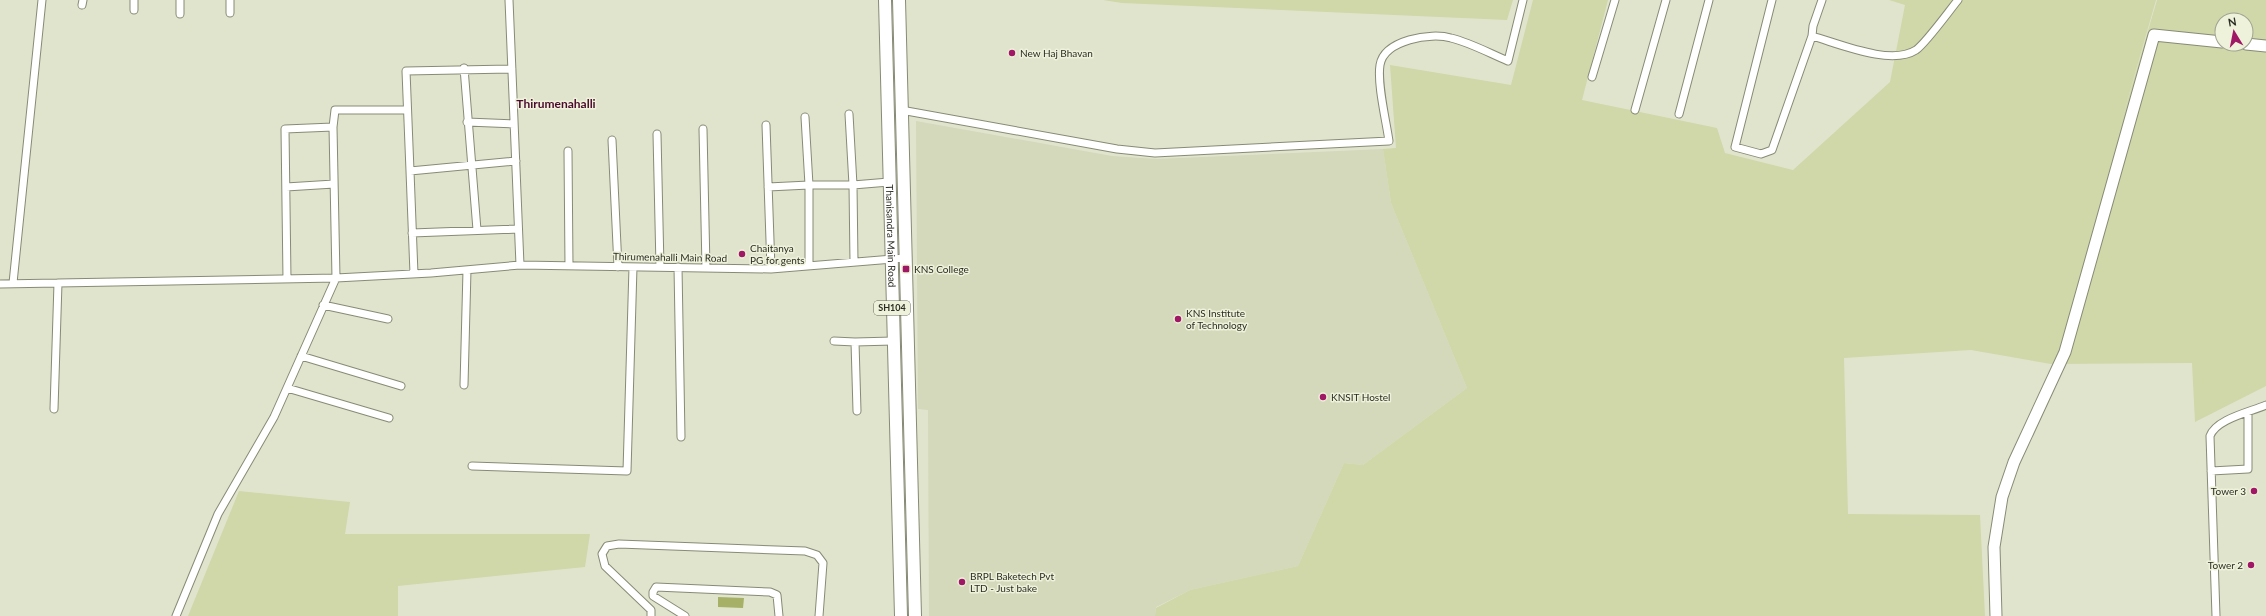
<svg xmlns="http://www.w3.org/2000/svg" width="2266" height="616" font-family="Lato,sans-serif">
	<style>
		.built { fill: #d3d9ba }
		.green { fill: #d0d7a8; fill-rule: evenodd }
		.water { fill: #a6b066 }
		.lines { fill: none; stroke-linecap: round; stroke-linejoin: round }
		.street-casing { stroke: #878b75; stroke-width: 9 }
		.secondary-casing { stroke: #878b75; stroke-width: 13 }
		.primary-casing { stroke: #878b75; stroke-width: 14 }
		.street { stroke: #fff; stroke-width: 7 }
		.secondary { stroke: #fff; stroke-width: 11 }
		.primary { stroke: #fff; stroke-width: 12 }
		.poi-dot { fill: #a01865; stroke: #eef2da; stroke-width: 1.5 }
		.labels { text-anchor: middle; stroke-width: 3; stroke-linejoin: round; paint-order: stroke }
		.shield { fill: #eef2da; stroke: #66675a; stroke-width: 1 }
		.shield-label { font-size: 9px; font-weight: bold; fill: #2b2c23 }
		.poi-label { font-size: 10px; fill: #2b2c23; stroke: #eef2da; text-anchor: start }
		.street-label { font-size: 10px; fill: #2b2c23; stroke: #eef2da }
		.quarter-label { font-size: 12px; font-weight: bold; fill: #4b0b2e; stroke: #eef2da }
	</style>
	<rect width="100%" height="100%" fill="#e0e4cd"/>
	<path class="built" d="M 916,121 L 1112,156 L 1157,159 L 1383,149 L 1391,203 L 1467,388 L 1363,465 L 1344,463 L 1298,566 L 1190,590 L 1156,607 L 1155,616 L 929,616 L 928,410 L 918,409 Z"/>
	<path class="green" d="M 1103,0 L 1513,0 L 1507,20 L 1122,3 Z
		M 1533,0 L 1608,0 L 1582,100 L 1717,128 L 1725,153 L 1793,170 L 1890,82 L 1905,5 L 1889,0 L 2156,0 L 2118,133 L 2157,0 L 2266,0 L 2266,386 L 2195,422 L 2192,363 L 2051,364 L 1971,350 L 1844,358 L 1848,514 L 1980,515 L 1985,616 L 1155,616 L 1156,608 L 1190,590 L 1298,566 L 1344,463 L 1363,465 L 1467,388 L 1391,203 L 1383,149 L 1396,148 L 1390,65 L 1511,85 ZM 2222,20 L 2246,20 L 2246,44 L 2222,44 Z
		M 239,491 L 350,502 L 345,534 L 590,534 L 585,567 L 398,586 L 398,616 L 188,616 Z"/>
	<path class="water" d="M 718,597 L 744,598 L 743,608 L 718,607 Z"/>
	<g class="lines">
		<defs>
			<path id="street" d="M 1772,0 L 1735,147 L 1761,154 L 1772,150 L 1812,36 L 1813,26 L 1822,0
				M 82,5 L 83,0
				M 134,10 L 134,0
				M 230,13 L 230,0
				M 180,14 L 180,0
				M 1812,36 C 1840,44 1891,66 1916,50 C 1926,43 1949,11 1958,0
				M 464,68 L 477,230
				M 512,69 L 406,71 L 410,171 L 516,161
				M 1592,77 L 1615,0
				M 901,110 L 1117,149 L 1155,153 L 1389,141 C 1386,120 1377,84 1380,65 C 1384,40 1431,32 1451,38 C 1471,43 1489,53 1508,61 L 1523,0
				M 1635,110 L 1666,0
				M 849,114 L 853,185 L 889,182
				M 1679,114 L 1709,0
				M 467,122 L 514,124
				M 766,125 L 771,269
				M 333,127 L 335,110 L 407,110
				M 703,129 L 706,268
				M 657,134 L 660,267
				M 612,140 L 618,267
				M 568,151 L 569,266
				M 410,171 L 414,274
				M 286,187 L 334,184
				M 768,187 L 809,185 L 805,117
				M 412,233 L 518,229
				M 520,265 L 771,269 L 905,258
				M 809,265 L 809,185 L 853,185 L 854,262
				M 678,267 L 681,437
				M 13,283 L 42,0
				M 0,284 L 58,283
				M 323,305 L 388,319
				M 834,341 L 855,342
				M 301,356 L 401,386
				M 464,385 L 467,270
				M 287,388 L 389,418
				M 54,409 L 58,283 L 336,278 L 431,273 L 520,265 L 509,0
				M 857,411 L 855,342 L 893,341
				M 472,466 L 627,471 L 633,267
				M 2211,471 L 2248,469 L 2248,413
				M 176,616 L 218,514 L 274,417 L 336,278 L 333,127 L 285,129 L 287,279
				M 651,616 L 651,610 L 605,566 L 602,554 L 607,546 L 619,544 L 805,551 L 817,555 L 823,563 L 819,616
				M 685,616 L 653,596 L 653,592 L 656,587 L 770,592 L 777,595 L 779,616
				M 2216,616 L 2210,436 C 2216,419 2250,412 2266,405"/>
			<path id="secondary" d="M 2246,44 L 2266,46
				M 1996,616 L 1994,547 L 2002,497 L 2014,462 L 2065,352 L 2154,35 L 2222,42"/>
			<g id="primary">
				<path id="s1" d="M 885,0 L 901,616"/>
				<path d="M 899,0 L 915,616"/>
			</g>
		</defs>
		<use href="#street" class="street-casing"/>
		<use href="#secondary" class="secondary-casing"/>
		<use href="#primary" class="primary-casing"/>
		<use href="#street" class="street"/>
		<use href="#secondary" class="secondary"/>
		<use href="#primary" class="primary"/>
	</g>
	<g class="poi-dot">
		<circle cx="1012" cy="53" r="4"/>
		<circle cx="742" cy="254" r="4"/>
		<rect x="902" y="265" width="8" height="8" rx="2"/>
		<circle cx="1178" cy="319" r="4"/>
		<circle cx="1323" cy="397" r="4"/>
		<circle cx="2254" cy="491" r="4"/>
		<circle cx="2251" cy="565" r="4"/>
		<circle cx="962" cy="582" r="4"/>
	</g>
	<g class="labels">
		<rect class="shield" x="874" y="301" width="36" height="14" rx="3"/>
		<g class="shield-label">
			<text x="892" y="311">SH104</text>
		</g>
		<g class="poi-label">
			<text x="1020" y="57">New Haj Bhavan</text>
			<text x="750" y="252">Chaitanya<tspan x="750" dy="12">PG for gents</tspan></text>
			<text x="914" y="273">KNS College</text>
			<text x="1186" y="317">KNS Institute<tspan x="1186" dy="12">of Technology</tspan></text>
			<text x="1331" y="401">KNSIT Hostel</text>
			<text x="2246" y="495" text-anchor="end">Tower 3</text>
			<text x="2243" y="569" text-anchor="end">Tower 2</text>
			<text x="970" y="580">BRPL Baketech Pvt<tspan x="970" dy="12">LTD - Just bake</tspan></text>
		</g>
		<g class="street-label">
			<text dy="4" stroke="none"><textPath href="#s1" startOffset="236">Thanisandra Main Road</textPath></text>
			<text transform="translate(670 257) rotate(1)" y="4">Thirumenahalli Main Road</text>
		</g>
		<g class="quarter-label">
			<text x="556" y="108">Thirumenahalli</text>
		</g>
	</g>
	<g transform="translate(2234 32) rotate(350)"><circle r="19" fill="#eef2da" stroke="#a0a391"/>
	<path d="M0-3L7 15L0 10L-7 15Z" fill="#a01865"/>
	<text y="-6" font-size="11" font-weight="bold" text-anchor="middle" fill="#2b2c23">N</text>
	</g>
</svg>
